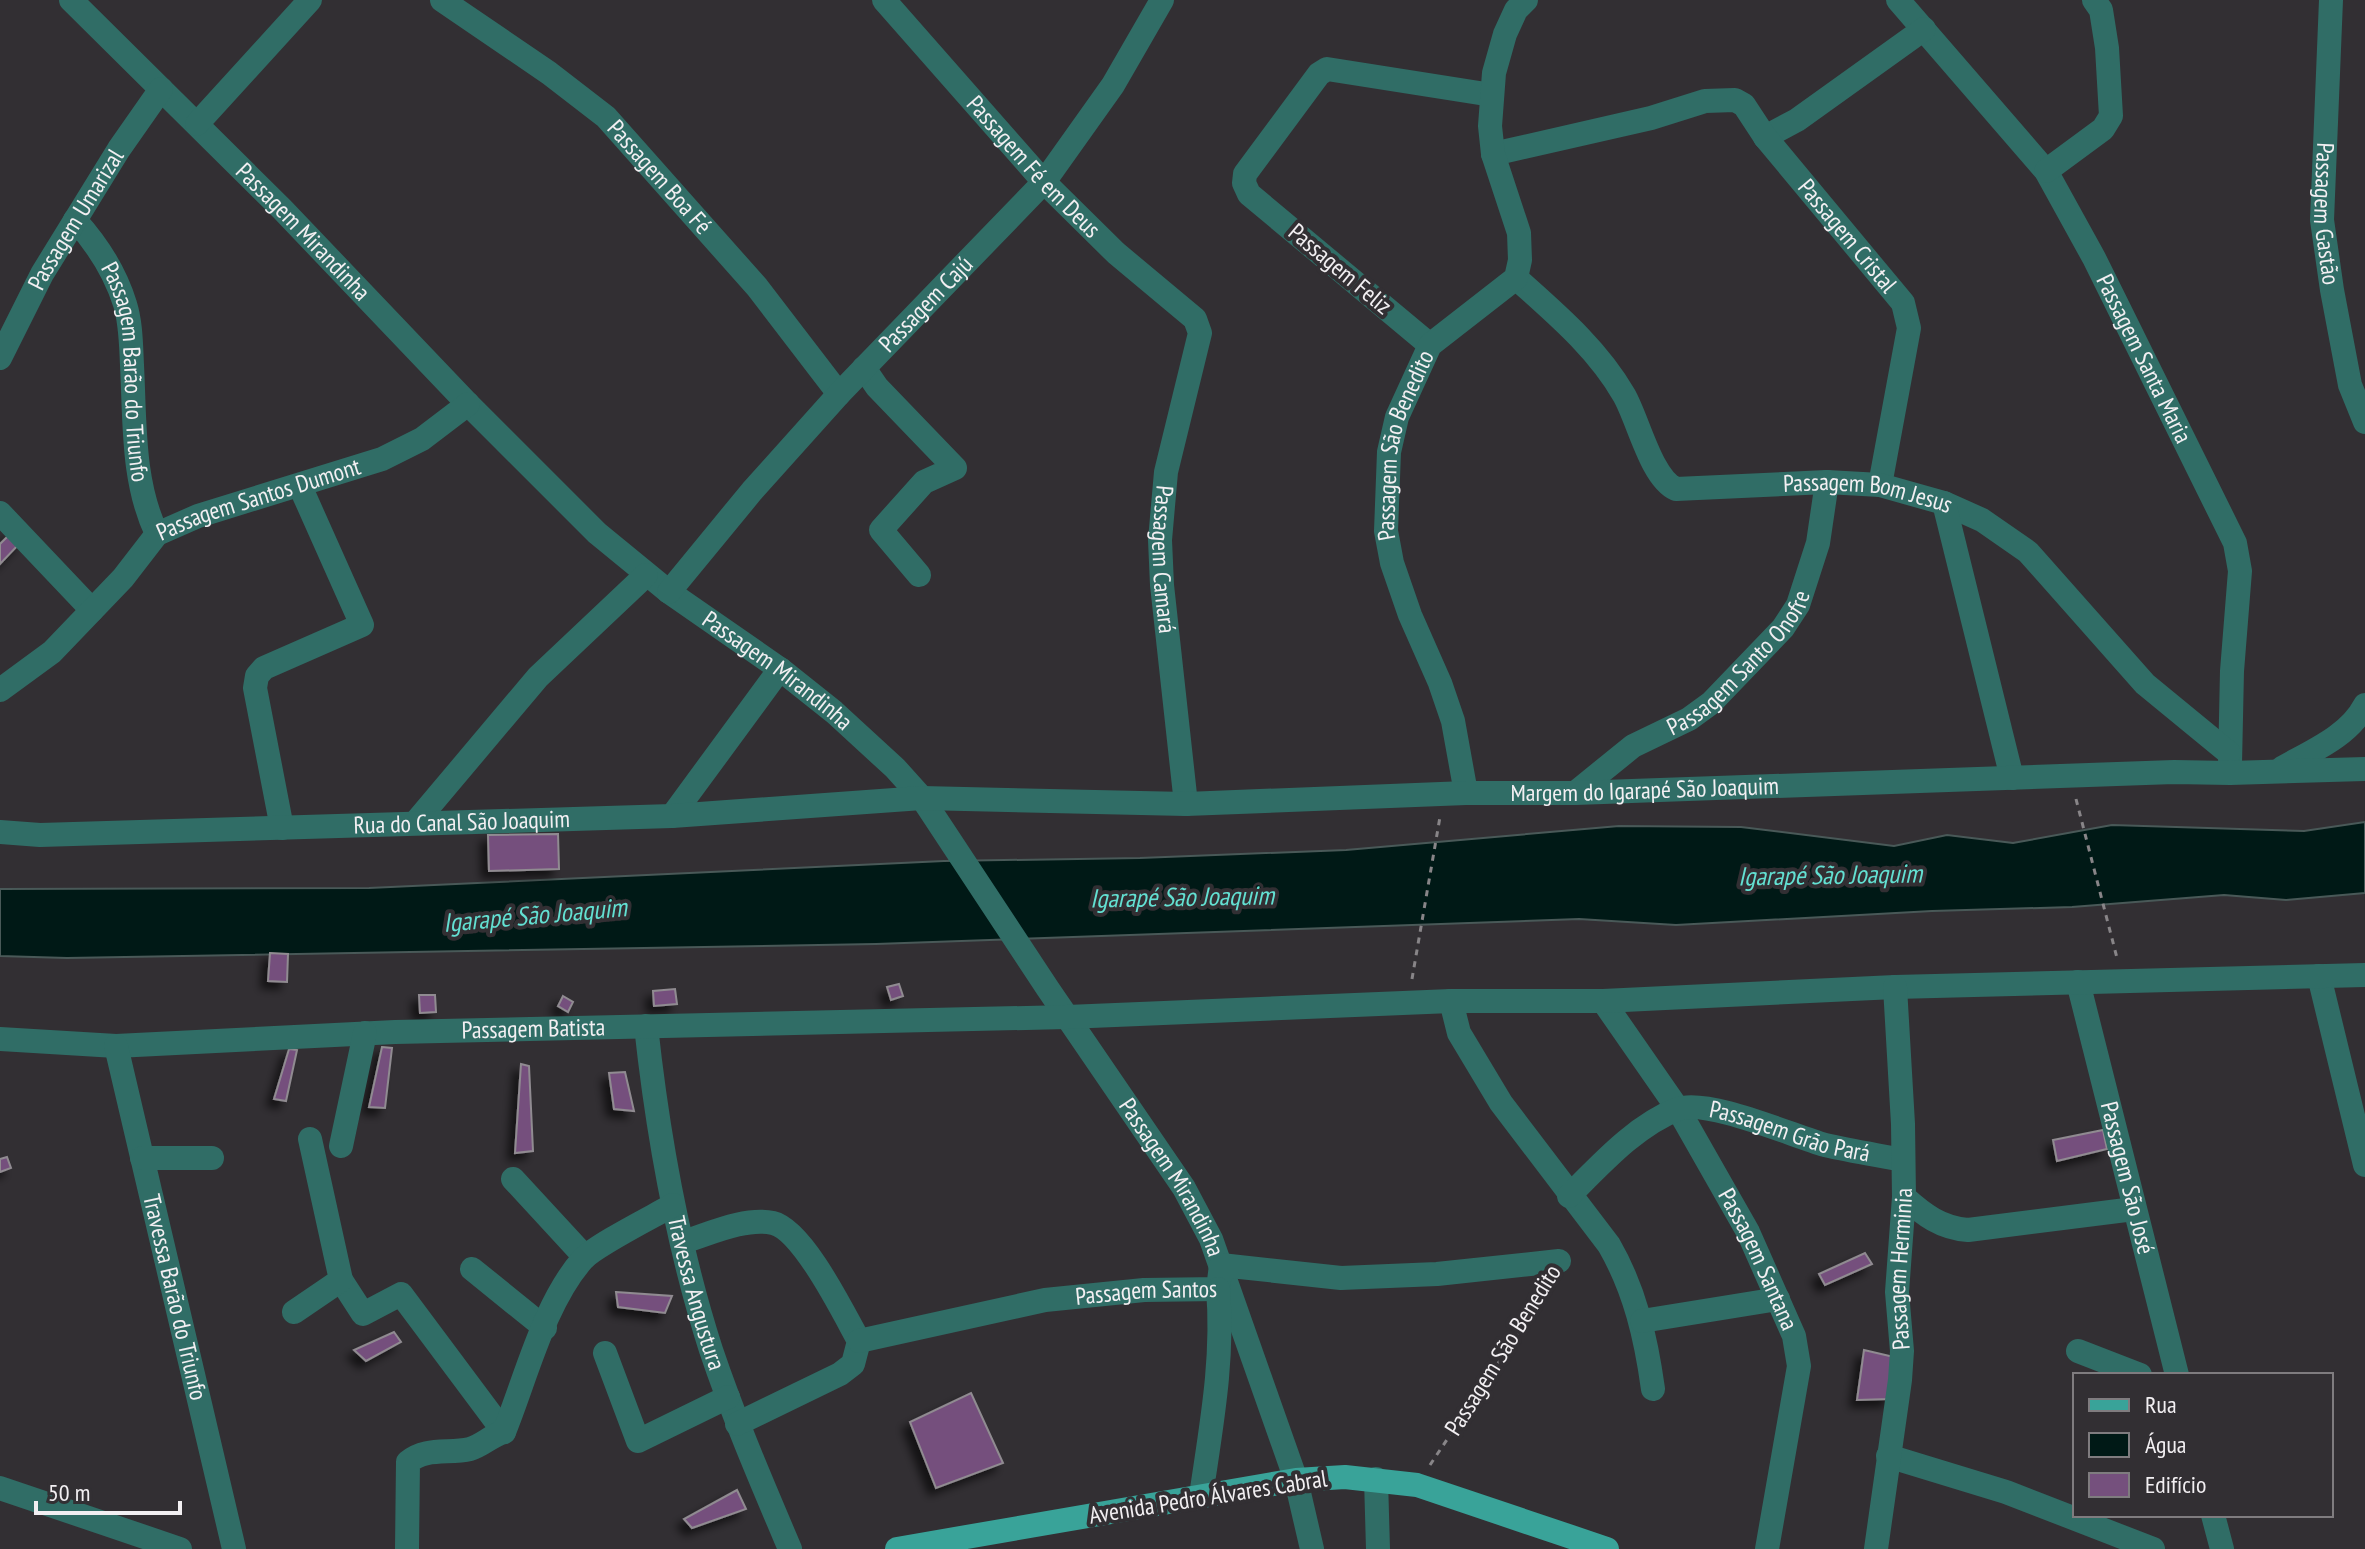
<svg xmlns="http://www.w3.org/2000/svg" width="2365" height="1549" font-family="'PT Sans Narrow',sans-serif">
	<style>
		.water { fill: #001916; stroke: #495958; stroke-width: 2 }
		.building { fill: #75507d; stroke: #908b91; stroke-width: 2; filter: url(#shadow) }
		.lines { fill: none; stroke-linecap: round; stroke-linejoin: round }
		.path { stroke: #888588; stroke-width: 3; stroke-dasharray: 6 6; stroke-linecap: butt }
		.minor { stroke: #306d66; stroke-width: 24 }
		.major { stroke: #39a399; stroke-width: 24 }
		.labels { text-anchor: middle; stroke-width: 8; stroke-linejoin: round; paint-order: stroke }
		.street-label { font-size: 24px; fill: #f2eff2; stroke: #322f33 }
		.water-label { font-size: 26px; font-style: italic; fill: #63e0d2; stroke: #322f33 }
	</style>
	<defs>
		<filter id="shadow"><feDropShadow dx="-7" dy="7" stdDeviation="4" flood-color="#0009"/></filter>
	</defs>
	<rect width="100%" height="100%" fill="#322f33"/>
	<path class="water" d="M 2365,822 L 2365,893 L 2286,900 L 2224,895 L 2072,907 L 1932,911 L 1676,925 L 1579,919 L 876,944 L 67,958 L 0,956 L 0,889 L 369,888 L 944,861 L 1140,858 L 1346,850 L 1619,826 L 1741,827 L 1894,846 L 1947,835 L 2013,843 L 2112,825 L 2304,831 Z"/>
	<path class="building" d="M 11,533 L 22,541 L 0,564 L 0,544 Z
		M 558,834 L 559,869 L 489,871 L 488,835 Z
		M 270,953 L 288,954 L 287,982 L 268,981 Z
		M 899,984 L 903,996 L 891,1000 L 887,987 Z
		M 675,989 L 677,1004 L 654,1006 L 653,991 Z
		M 419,995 L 435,995 L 436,1012 L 420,1013 Z
		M 563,996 L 573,1002 L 568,1012 L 558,1006 Z
		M 382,1047 L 392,1048 L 385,1108 L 369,1107 Z
		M 289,1049 L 297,1050 L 286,1101 L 274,1099 Z
		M 521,1064 L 529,1066 L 533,1151 L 515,1153 Z
		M 625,1072 L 634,1111 L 614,1109 L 609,1073 Z
		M 2103,1130 L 2107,1149 L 2057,1161 L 2053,1140 Z
		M 7,1157 L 11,1168 L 0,1172 L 0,1159 Z
		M 1865,1253 L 1872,1264 L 1825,1285 L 1819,1274 Z
		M 616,1292 L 672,1296 L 665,1313 L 618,1307 Z
		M 394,1332 L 401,1342 L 366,1361 L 354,1350 Z
		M 1864,1350 L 1894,1357 L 1890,1399 L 1857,1400 Z
		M 971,1393 L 1003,1463 L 936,1488 L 910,1422 Z
		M 737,1490 L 746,1509 L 692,1528 L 684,1519 Z"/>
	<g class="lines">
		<path class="path" d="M 2076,799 L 2117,958
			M 1412,979 L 1440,817
			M 1430,1465 L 1529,1317 L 1547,1284"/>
		<g class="minor">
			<path id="s1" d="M 71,0 L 282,209 L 468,404 L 597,533 L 669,592 L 780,669 L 834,712 L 895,768 L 922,798 L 1048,989 L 1184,1188 L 1211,1239 L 1296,1480 L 1312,1549"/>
			<path id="s2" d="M 442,0 L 549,73 L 606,117 L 757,287 L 839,394"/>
			<path id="s3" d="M 884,0 L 1044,182 L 1116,253 L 1195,319 L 1200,333 L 1166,472 L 1160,540 L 1162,585 L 1186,804"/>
			<path id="s4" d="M 1898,0 L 2046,171 L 2094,258 L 2235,543 L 2240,571 L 2232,671 L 2230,764"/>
			<path id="s5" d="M 2331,0 L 2322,220 L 2332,290 L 2350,385 L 2365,422"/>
			<path d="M 197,124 L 310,0"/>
			<path d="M 1765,137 L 1797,120 L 1924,29"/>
			<path id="s6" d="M 1493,154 L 1651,118 L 1705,101 L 1735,100 L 1744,105 L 1765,137 L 1903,303 L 1909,328 L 1880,485"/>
			<path d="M 2046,171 L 2103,129 L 2111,116 L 2107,48 L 2101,10 L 2094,0"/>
			<path id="s7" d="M 75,220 C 97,244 115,272 125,304 C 131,323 131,345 132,365 C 135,422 132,482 157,534"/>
			<path id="s8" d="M 1516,278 C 1555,313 1597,348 1624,395 C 1638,419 1651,478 1676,489 L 1827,482 L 1880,485 L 1944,503 L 1982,520 L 2028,552 L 2145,684 L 2229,753"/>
			<path d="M 1430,345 L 1249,194 L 1244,183 L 1245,174 L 1319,74 L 1327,69 L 1492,95"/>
			<path id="s9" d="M 0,358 L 42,274 L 119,149 L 161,89"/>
			<path d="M 864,368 L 877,387 L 955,468 L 924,482 L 881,530 L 919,575"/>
			<path d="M 1944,503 L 2012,778"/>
			<path d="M 0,513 L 92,610"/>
			<path id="s10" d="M 669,592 L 752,491 L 839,394 L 1044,182 L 1113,85 L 1162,0"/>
			<path id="s11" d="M 0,690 L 52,652 L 123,578 L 157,534 L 198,516 L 382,459 L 422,439 L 468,404"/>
			<path d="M 2282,768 C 2312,751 2349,736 2365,705"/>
			<path id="s12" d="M 1466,793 L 1453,721 L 1440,683 L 1410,615 L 1392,563 L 1386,531 L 1389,452 L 1397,417 L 1430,345 L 1516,278 L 1520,260 L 1519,233 L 1493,154 L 1490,126 L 1494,73 L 1505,34 L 1516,10 L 1526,0"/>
			<path id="s13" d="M 1575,793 L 1633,746 L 1689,719 L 1711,703 L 1783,628 L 1798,605 L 1818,543 L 1827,482"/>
			<path d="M 672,816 L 780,669"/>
			<path d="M 415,823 L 538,677 L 646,575"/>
			<path d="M 282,828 L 255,688 L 257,676 L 264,668 L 362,625 L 300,486"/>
			<path id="s14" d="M 0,832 L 40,835 L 672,816 L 922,798 L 1186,804 L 1466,793 L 1575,793 L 2174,772 L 2230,773 L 2365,769"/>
			<path d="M 2319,976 L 2365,1165"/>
			<path id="s15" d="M 2078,982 L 2177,1375"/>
			<path d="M 1451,1001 L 1459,1033 L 1501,1103 L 1609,1245 C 1635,1290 1646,1338 1653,1389"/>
			<path id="s16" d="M 1603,1001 L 1678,1109 L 1748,1232 L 1794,1336 L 1799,1366 L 1767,1549"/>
			<path id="s17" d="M 646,1026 C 658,1137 677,1244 711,1350 C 734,1418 762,1483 790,1549"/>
			<path id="s18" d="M 0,1039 L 116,1046 L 395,1032 L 1067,1017 L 1451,1001 L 1603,1001 L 1895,987 L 2365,975"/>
			<path id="s19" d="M 116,1046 L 234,1549"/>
			<path d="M 341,1146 L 365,1033"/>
			<path d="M 142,1158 L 212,1158"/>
			<path d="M 513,1179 L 585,1257"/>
			<path id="s20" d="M 1569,1196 C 1601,1164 1636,1125 1678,1109 C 1707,1098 1793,1136 1825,1145 C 1851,1151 1877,1155 1903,1160"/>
			<path d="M 1904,1197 C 1924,1215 1941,1228 1968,1230 L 2134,1209"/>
			<path d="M 683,1242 C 709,1234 745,1217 773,1223 C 803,1230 844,1314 859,1341 L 853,1364 L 840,1374 L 737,1424"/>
			<path d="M 472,1269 L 545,1328"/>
			<path d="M 341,1280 L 363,1314 L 401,1294 L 504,1432"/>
			<path d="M 294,1312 L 341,1280 L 310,1139"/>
			<path d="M 1642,1321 L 1778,1299"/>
			<path id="s21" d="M 859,1341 L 1045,1300 L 1144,1290 L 1218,1289 L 1221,1265 L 1341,1278 L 1437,1274 L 1559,1261"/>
			<path d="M 2078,1351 L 2140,1375"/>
			<path d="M 605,1353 L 638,1441 L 728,1397"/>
			<path d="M 1888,1456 L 2006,1492 L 2153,1549"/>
			<path d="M 1376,1479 L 1378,1549"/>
			<path d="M 0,1488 L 180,1549"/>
			<path d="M 1201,1496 C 1211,1427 1224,1359 1218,1289"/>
			<path d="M 2213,1515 L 2222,1549"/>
			<path d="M 407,1549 L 408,1462 C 426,1447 448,1454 470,1449 C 483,1445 492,1435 504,1432 C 526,1378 544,1303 583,1259 C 596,1245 654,1216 673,1205"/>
			<path id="s22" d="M 1876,1549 L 1900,1380 L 1902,1351 L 1897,1292 L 1904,1197 L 1903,1124 L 1895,987"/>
		</g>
		<path class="major" d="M 897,1549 L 1296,1480 L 1345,1477 L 1417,1485 L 1607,1549"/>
	</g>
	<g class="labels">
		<g class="street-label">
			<text dy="8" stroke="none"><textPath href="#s3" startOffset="224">Passagem Fé em Deus</textPath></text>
			<text dy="8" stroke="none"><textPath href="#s2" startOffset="282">Passagem Boa Fé</textPath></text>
			<text dy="8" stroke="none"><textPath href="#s5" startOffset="214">Passagem Gastão</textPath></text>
			<text dy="8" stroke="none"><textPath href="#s9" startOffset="158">Passagem Umarizal</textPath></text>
			<text dy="8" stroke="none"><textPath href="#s1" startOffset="328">Passagem Mirandinha</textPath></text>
			<text dy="8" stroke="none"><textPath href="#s6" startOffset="426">Passagem Cristal</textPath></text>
			<text transform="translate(1340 269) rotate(40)" y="8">Passagem Feliz</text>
			<text dy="8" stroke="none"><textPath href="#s10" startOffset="386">Passagem Cajú</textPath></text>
			<text dy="8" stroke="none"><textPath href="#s4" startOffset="438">Passagem Santa Maria</textPath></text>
			<text dy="8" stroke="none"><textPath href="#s7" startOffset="166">Passagem Barão do Triunfo</textPath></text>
			<text dy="8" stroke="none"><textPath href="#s12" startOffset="364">Passagem São Benedito</textPath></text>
			<text dy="8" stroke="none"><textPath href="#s8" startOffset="462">Passagem Bom Jesus</textPath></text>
			<text dy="8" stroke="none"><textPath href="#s11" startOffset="330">Passagem Santos Dumont</textPath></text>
			<text dy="8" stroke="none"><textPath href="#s3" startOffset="692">Passagem Camará</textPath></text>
			<text dy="8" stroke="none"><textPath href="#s13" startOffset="212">Passagem Santo Onofre</textPath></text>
			<text dy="8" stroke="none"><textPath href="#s1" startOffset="976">Passagem Mirandinha</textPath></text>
			<text dy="8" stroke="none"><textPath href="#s14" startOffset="1646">Margem do Igarapé São Joaquim</textPath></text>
			<text dy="8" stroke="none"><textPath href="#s14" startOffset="462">Rua do Canal São Joaquim</textPath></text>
			<text dy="8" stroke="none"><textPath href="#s18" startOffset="534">Passagem Batista</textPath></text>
			<text dy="8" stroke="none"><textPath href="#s20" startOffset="256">Passagem Grão Pará</textPath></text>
			<text dy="8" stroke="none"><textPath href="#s1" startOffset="1624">Passagem Mirandinha</textPath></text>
			<text dy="8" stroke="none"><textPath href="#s15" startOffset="202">Passagem São José</textPath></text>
			<text dy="8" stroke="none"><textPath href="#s16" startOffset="302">Passagem Santana</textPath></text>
			<text dy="8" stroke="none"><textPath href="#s22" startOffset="282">Passagem Herminia</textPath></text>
			<text dy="8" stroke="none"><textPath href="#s21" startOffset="292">Passagem Santos</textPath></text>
			<text dy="8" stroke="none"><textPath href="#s17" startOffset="272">Travessa Angustura</textPath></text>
			<text dy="8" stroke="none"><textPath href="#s19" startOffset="258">Travessa Barão do Triunfo</textPath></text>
			<text transform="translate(1503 1350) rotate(-58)" y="8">Passagem São Benedito</text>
			<text transform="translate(1208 1497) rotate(-9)" y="8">Avenida Pedro Álvares Cabral</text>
		</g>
		<g class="water-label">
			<text transform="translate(1830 875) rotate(-1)" y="9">Igarapé São Joaquim</text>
			<text transform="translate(1182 897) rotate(-1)" y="9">Igarapé São Joaquim</text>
			<text transform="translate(535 915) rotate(-5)" y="9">Igarapé São Joaquim</text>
		</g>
	</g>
	<rect x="2073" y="1373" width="260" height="144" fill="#322f33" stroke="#7f7c7f" stroke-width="2"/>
	<rect x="2089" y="1399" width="40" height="12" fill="#39a399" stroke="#7f7c7f" stroke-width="2"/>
	<text x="2145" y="1413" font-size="24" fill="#f2eff2">Rua</text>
	<rect x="2089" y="1433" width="40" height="24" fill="#001916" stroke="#7f7c7f" stroke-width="2"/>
	<text x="2145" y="1453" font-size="24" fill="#f2eff2">Água</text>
	<rect x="2089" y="1473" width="40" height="24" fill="#75507d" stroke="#7f7c7f" stroke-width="2"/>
	<text x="2145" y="1493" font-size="24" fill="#f2eff2">Edifício</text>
	<path d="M36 1501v12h144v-12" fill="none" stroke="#f2eff2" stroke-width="4"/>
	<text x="48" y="1501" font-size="24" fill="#f2eff2" stroke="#322f33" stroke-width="6" paint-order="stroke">50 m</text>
</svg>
